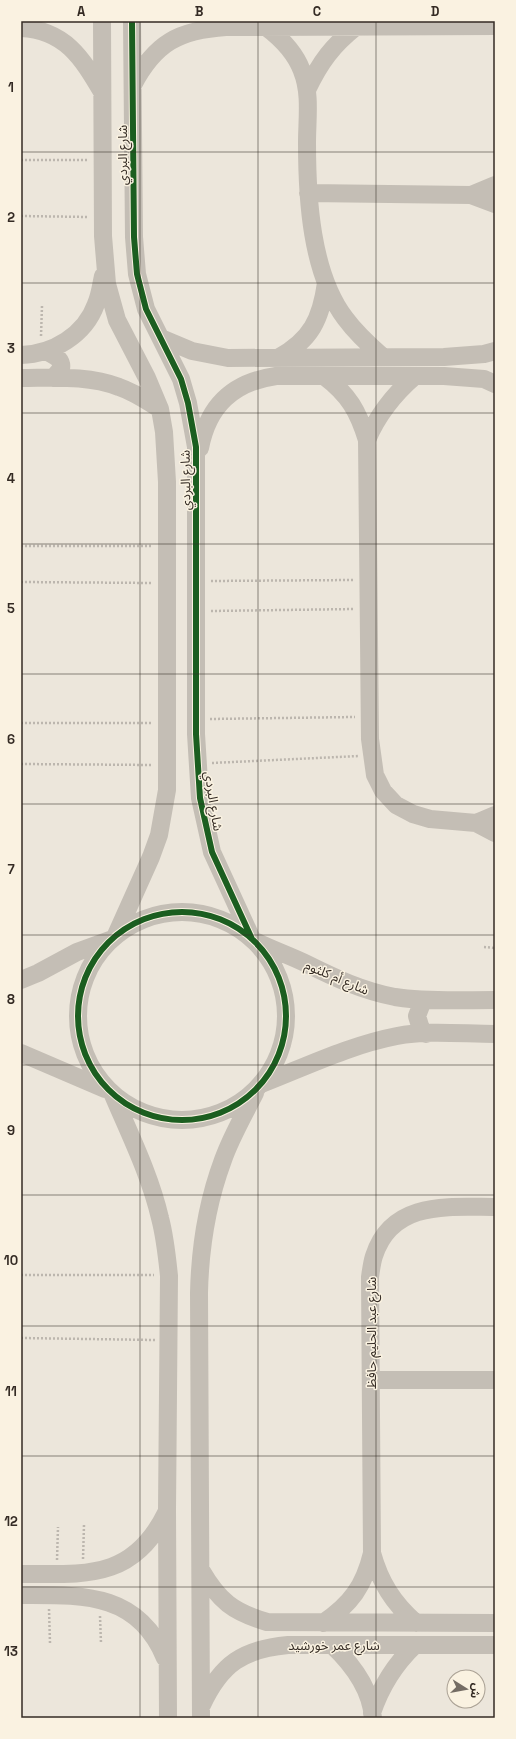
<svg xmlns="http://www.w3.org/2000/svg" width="516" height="1739" font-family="'Space Grotesk','Noto Sans Arabic',sans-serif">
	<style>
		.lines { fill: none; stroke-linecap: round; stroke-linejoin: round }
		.path { stroke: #bcb6ae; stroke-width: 2.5; stroke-dasharray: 2 2; stroke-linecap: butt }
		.minor { stroke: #c4beb5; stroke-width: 18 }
		.cycleway-casing { stroke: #faf2e1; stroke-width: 8 }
		.cycleway { stroke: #1b5e20; stroke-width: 6 }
		.grid { fill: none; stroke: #342b24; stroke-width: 1; stroke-opacity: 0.55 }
		.labels { text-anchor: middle; stroke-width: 3; stroke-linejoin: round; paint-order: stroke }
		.street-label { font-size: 13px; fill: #342b24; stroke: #faf2e1 }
		.neatline { fill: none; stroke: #342b24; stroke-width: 1.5 }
		.grid-label { font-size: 13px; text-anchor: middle; font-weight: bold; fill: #342b24 }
	</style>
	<rect width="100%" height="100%" fill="#ece6db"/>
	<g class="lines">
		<path class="path" d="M 21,160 L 89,160
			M 21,216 L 89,217
			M 41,336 L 42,306
			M 21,546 L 153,546
			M 211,581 L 354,580
			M 21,582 L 153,583
			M 211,611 L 354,609
			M 210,719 L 355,717
			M 21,723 L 153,723
			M 212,763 L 359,756
			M 21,764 L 153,765
			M 484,947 L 495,948
			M 21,1275 L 154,1275
			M 21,1338 L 155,1340
			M 83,1559 L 84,1525
			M 57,1560 L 58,1527
			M 49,1609 L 50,1643
			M 100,1616 L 101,1643"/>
		<path class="minor" d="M 102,21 L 103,236 L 107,284 L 117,320 L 147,378 L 160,409 L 164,432 L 167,482 L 167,790 L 159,835 L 151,857 L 116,935
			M 132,21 L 134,237 L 137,274 L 146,309 L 181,379 L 188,403 L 196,447 L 196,734 L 200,798 L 212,852 L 252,939
			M 266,27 C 282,39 295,52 302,71 C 311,93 307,119 307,143 C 307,198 311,273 345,318 C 356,333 369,345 383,357
			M 21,28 C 65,30 82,58 102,92
			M 133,85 C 155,43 179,30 226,27 L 495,26
			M 307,90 C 320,62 333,45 357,26
			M 308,193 L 471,195 L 495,204
			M 471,195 L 495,185
			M 161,338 L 192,351 L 228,358 L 444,357 L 484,354 L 495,351
			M 46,351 C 54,356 63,358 61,369 L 53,378
			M 21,355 C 53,354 85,335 96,304 C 100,295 101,285 103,276
			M 278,358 C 311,340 321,319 326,283
			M 324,376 C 349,395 358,411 367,440 L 370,739 L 375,775 L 383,791 L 396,805 L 413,814 L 430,819 L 476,823 L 495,833
			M 21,378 C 54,378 88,375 119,387 C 134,392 147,401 160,409
			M 367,440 C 378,414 393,395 415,376
			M 200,448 C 208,406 233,382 276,376 L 444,376 L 484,379 L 495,384
			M 476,823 L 495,815
			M78 1016a104 104 0 1 1 208 0a104 104 0 1 1-208 0Z
			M 257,942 C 273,950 291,956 307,964 C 335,978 363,991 395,997 C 427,1002 462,1000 495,1000
			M 21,980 L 38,973 L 77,952 L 110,940
			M 426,1034 L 421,1029 L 417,1016 L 422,1003 L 428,1000
			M 21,1053 L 105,1089
			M 261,1084 C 305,1067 350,1045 397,1036 C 428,1030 463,1034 495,1034
			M 113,1095 C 130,1135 150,1175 160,1218 C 165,1237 167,1256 169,1276 L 167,1510 L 168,1718
			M 371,1380 L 495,1380
			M 372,1553 C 380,1582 393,1603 416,1623
			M 201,1570 C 219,1601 233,1612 267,1622 L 495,1623
			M 21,1574 C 86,1574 133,1580 166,1513
			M 21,1595 C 82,1595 138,1592 165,1658
			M 323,1623 C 351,1604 364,1586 372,1553 L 370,1277 C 371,1270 372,1262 374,1256 C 392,1200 449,1207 495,1207
			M 332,1645 C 352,1664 371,1689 373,1718
			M 202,1705 C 221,1664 243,1649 288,1645 L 495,1645
			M 372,1713 C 381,1686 394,1665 415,1645
			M 201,1718 L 199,1293 C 200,1247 207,1203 223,1160 C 231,1137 244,1115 255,1093"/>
		<defs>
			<path id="cycleway" d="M 132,21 L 134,237 L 137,274 L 146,309 L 181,379 L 188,403 L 196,447 L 196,734 L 200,798 L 212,852 L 252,939
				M78 1016a104 104 0 1 1 208 0a104 104 0 1 1-208 0Z"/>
		</defs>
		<use href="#cycleway" class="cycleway-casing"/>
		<use href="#cycleway" class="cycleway"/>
	</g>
	<path class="grid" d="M 140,21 L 140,1718M 258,21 L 258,1718M 376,21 L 376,1718M 21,152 L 495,152M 21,283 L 495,283M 21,413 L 495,413M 21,544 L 495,544M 21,674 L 495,674M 21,804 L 495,804M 21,935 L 495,935M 21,1065 L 495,1065M 21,1195 L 495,1195M 21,1326 L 495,1326M 21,1456 L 495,1456M 21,1587 L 495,1587"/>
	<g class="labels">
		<g class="street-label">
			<text transform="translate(122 155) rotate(-90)" y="5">شارع البردي</text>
			<text transform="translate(185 480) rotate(-91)" y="5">شارع البردي</text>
			<text transform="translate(214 801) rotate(81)" y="5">شارع البردي</text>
			<text transform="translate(337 977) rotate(23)" y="5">شارع أم كلثوم</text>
			<text transform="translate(371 1333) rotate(-90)" y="5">شارع عبد الحليم حافظ</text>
			<text x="334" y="1650">شارع عمر خورشيد</text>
		</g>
	</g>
	<rect width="516" height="1739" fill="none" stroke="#faf2e1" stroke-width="44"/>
	<g transform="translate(466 1689) rotate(101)"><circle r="19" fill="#faf2e1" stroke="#aba295"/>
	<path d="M0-3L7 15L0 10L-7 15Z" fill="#746c64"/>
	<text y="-6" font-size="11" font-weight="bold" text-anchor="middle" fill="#342b24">ش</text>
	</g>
	<rect x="22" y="22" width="472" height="1695" class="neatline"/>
	<g class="grid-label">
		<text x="81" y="16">A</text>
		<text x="199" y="16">B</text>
		<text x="317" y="16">C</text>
		<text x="435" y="16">D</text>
		<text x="11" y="92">1</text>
		<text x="11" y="222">2</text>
		<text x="11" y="353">3</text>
		<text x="11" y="483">4</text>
		<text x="11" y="613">5</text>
		<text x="11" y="744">6</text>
		<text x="11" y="874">7</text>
		<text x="11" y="1004">8</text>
		<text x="11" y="1135">9</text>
		<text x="11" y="1265">10</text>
		<text x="11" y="1396">11</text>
		<text x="11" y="1526">12</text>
		<text x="11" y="1656">13</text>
	</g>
</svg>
